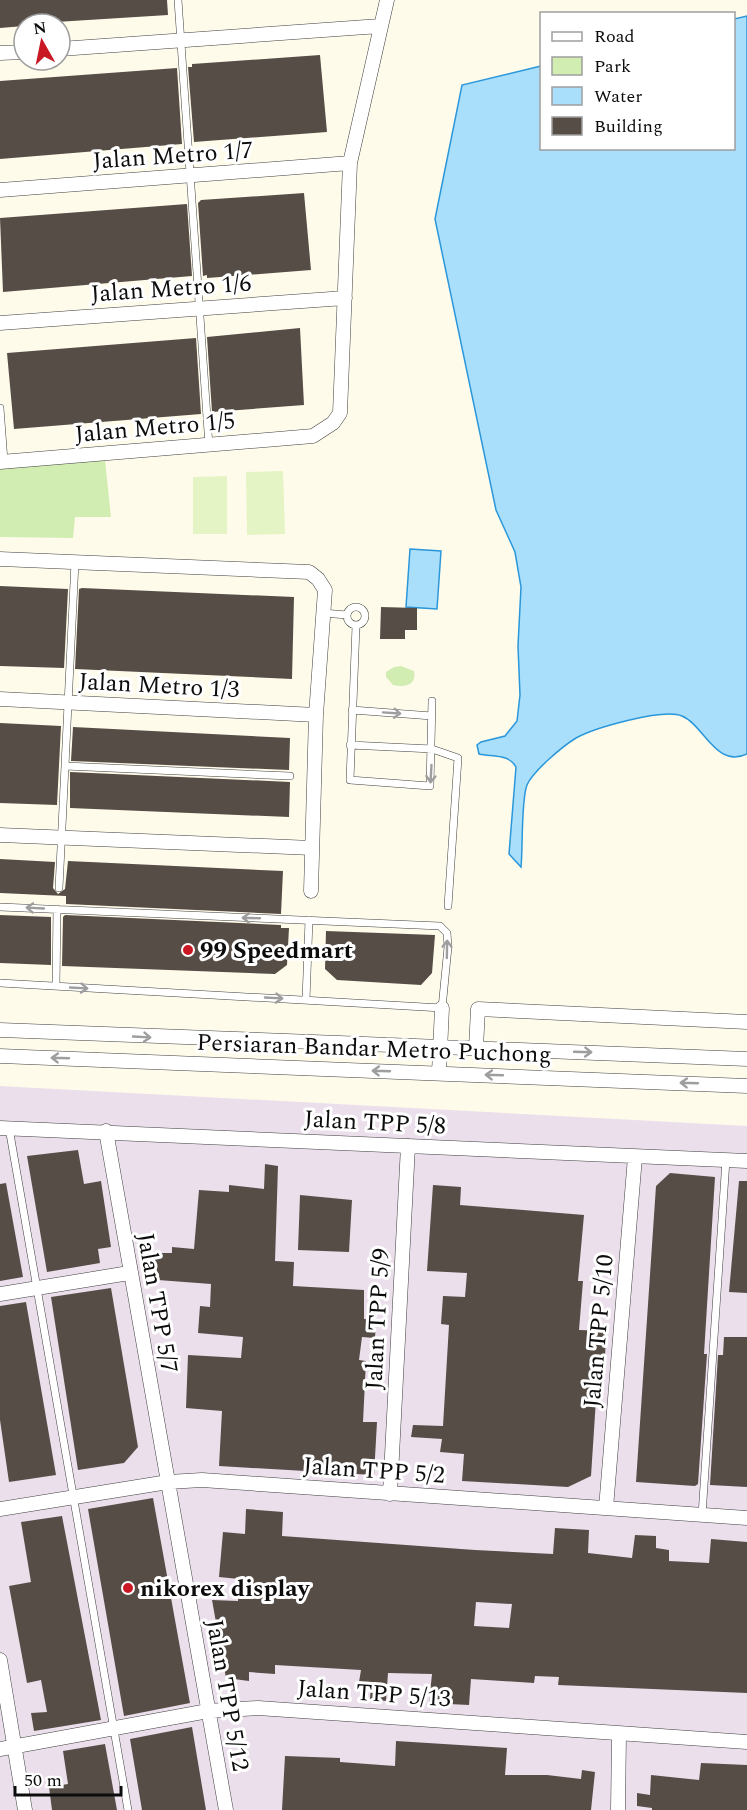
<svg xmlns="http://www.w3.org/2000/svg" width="747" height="1810" font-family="Spectral,serif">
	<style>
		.industrial { fill: #ebdfec }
		.green { fill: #d1edb1 }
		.pitch { fill: #e4f4c4 }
		.water { fill: #aadffc; stroke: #2a97da; stroke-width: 1.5 }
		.building { fill: #564d47; fill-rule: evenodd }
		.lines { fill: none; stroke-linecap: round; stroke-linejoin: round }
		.lane-casing { stroke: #3f3f3f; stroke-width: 8 }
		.street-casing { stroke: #3f3f3f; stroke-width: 15 }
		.lane { stroke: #fff; stroke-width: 7 }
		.street { stroke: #fff; stroke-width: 14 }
		.oneway { stroke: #9e9e9e }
		.poi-dot { fill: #c91723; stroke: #fff; stroke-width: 2 }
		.labels { text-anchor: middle; stroke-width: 6; stroke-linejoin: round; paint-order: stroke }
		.street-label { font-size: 24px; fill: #0c0c0c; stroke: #fff }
		.poi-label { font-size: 24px; font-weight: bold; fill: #0c0c0c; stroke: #fff; text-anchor: start }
	</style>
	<rect width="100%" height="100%" fill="#fffbeb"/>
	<path class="industrial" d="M 0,1086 L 747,1126 L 747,1810 L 0,1810 Z"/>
	<path class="green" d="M 105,460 L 111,517 L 75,517 L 73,538 L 0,537 L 0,467 Z
		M 401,666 L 414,671 C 417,685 405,688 393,685 L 386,677 L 386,672 L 394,667 Z"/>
	<path class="pitch" d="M 283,471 L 285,534 L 247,535 L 246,472 Z
		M 227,476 L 227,534 L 193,534 L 193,477 Z"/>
	<path class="water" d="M 747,16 L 747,754 C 716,769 704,725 682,716 C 663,708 594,728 576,738 C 563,746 533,771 527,785 C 521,800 523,847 521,867 L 509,854 L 516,767 C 509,754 493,757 479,754 L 477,745 L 481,742 L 505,736 L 517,721 L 520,695 L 518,646 L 521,587 L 515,552 L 496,510 L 435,219 L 462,85 L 541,66 L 542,148 L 734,148 L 734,19 Z
		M 410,549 L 441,551 L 437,609 L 406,607 Z"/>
	<path class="building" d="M 0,0 L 167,0 L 168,15 L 24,24 L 24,26 L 0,28 Z
		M 320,55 L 327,132 L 194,142 L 188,67 L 192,67 L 192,64 Z
		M 177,68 L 182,144 L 0,159 L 0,81 Z
		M 304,193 L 311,270 L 207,278 L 207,275 L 203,276 L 198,203 L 201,200 Z
		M 187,204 L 192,276 L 3,292 L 0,218 Z
		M 300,328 L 304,405 L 212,412 L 207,337 Z
		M 196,338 L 201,414 L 14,429 L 7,353 Z
		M 0,586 L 68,589 L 64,668 L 0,666 Z
		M 82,588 L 294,597 L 292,679 L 75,669 L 79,589 Z
		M 381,607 L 417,608 L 417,630 L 405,630 L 405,639 L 380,639 Z
		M 0,723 L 61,726 L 57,805 L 0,803 Z
		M 73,727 L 290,738 L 289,770 L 71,761 Z
		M 70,772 L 290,782 L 289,817 L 70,808 Z
		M 0,859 L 55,862 L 53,888 L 58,894 L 65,889 L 68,861 L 283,871 L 281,914 L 66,904 L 66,896 L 0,893 Z
		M 0,915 L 51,917 L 51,965 L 0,963 Z
		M 65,915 L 281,925 L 281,928 L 289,928 L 287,965 L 275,974 L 62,966 L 63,917 Z
		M 326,931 L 435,935 L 432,973 L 421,985 L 337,980 L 325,969 Z
		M 78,1150 L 84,1184 L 101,1181 L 111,1247 L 98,1249 L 100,1263 L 47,1272 L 27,1156 Z
		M 265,1164 L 278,1166 L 275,1261 L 294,1262 L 293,1286 L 364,1290 L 364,1319 L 376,1320 L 375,1338 L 362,1337 L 359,1360 L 366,1361 L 363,1422 L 377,1422 L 374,1475 L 219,1466 L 222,1411 L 186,1408 L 188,1355 L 241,1358 L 243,1337 L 198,1333 L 200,1306 L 210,1307 L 211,1284 L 158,1280 L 154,1253 L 172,1253 L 172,1247 L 194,1249 L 199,1190 L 229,1192 L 229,1185 L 264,1189 Z
		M 670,1173 L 715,1177 L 704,1354 L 707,1354 L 698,1484 L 695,1486 L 636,1482 L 656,1186 Z
		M 739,1181 L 747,1181 L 747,1293 L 729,1292 Z
		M 6,1183 L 23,1277 L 0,1281 L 0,1184 Z
		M 433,1185 L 461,1187 L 460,1205 L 584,1215 L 578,1281 L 583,1281 L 579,1330 L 606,1331 L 604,1385 L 597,1384 L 591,1476 L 568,1487 L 462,1481 L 464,1454 L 440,1452 L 442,1439 L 411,1437 L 413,1425 L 443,1426 L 449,1325 L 441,1324 L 443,1296 L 465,1297 L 467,1273 L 427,1271 Z
		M 300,1195 L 352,1200 L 349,1252 L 298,1250 Z
		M 111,1288 L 138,1447 L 124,1463 L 78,1470 L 51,1297 Z
		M 26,1302 L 56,1475 L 9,1482 L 0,1420 L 0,1306 Z
		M 724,1337 L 747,1337 L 747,1487 L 710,1485 L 718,1355 L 723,1355 Z
		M 153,1498 L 190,1703 L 124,1716 L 88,1509 Z
		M 246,1509 L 283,1512 L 282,1536 L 475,1550 L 553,1554 L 555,1528 L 589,1530 L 588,1553 L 632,1558 L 635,1535 L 656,1536 L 656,1548 L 669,1550 L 669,1561 L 709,1563 L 711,1539 L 747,1542 L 747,1693 L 558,1685 L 559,1677 L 535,1676 L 534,1683 L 471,1679 L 469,1705 L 429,1703 L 432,1674 L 388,1673 L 386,1701 L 370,1699 L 371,1683 L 359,1682 L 361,1670 L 275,1665 L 275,1674 L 249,1672 L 249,1681 L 226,1678 L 212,1600 L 238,1601 L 239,1579 L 219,1577 L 223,1532 L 245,1534 ZM 476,1602 L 512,1604 L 509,1628 L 474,1626 Z
		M 62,1516 L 101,1720 L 34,1731 L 31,1713 L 47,1712 L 41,1680 L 27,1683 L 9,1586 L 31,1582 L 21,1522 Z
		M 192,1727 L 206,1810 L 142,1810 L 130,1739 Z
		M 396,1741 L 507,1748 L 505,1775 L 547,1775 L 581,1779 L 582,1770 L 595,1772 L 591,1810 L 282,1810 L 285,1756 L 340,1758 L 340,1762 L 395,1766 Z
		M 105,1744 L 117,1810 L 52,1810 L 49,1787 L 68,1784 L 63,1751 Z
		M 701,1763 L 747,1765 L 747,1810 L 652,1810 L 652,1808 L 637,1806 L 637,1793 L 650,1795 L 651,1775 L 699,1780 Z"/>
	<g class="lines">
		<defs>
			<path id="lane" d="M 178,0 L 209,446
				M 0,408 L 4,461
				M347 616a9 9 0 1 1 18 0a9 9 0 1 1-18 0Z
				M 323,613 L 347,615
				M 356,626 L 350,780 L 430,786 L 432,701
				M 352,710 L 432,716
				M 350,745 L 432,749 L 458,758 L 448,906
				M 65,766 L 290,776
				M 59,888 L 75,562
				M 0,907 L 440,926 L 447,933 L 448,947 L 442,1008 L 0,983
				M 56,986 L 57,909
				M 306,1000 L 309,920
				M 9,1128 L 128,1810
				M 702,1515 L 726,1160"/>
			<path id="street" d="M 60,49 L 380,26
				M 0,53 L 24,52
				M 0,190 L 350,163
				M 0,323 L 345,298
				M 0,462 L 313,436 L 333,423 L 340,413 L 350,163 L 387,0
				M 0,559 L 309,572 L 318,579 L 325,590 L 316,715 L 311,891
				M 0,699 L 316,715
				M 0,835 L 312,848
				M 0,1030 C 249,1041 498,1047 747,1059
				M 476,1048 L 478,1009 L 747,1022
				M 0,1056 L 747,1086
				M 439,1073 L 442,1008
				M 0,1128 L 747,1161
				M 106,1131 L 226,1810
				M 0,1294 L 129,1273
				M 390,1494 L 408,1146
				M 606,1508 L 635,1157
				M 0,1509 L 168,1482 L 202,1480 L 747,1518
				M 0,1660 L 25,1810
				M 0,1749 L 208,1711 L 258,1708 L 747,1742
				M 618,1810 L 619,1734"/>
		</defs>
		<use href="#lane" class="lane-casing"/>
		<use href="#street" class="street-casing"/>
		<use href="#lane" class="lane"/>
		<use href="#street" class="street"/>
	</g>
	<defs><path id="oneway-shaft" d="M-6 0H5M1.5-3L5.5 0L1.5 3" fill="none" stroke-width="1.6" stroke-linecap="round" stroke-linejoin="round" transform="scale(1.5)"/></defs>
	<g class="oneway">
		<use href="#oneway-shaft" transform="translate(392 713) rotate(4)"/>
		<use href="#oneway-shaft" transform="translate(431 774) rotate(93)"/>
		<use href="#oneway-shaft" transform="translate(35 908) rotate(-177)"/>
		<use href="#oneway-shaft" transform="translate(251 918) rotate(-178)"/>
		<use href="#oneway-shaft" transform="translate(447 949) rotate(-89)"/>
		<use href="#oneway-shaft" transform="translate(79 988) rotate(3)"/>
		<use href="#oneway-shaft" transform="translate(274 998) rotate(3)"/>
		<use href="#oneway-shaft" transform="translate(142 1037) rotate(3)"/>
		<use href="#oneway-shaft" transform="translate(583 1052) rotate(2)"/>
		<use href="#oneway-shaft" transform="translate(60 1058) rotate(-178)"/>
		<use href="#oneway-shaft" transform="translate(381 1071) rotate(-178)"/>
		<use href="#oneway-shaft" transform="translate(494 1075) rotate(-178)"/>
		<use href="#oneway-shaft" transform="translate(689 1083) rotate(-178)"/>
	</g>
	<g class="poi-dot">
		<circle cx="188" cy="950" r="6"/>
		<circle cx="128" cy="1588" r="6"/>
	</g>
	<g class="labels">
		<g class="street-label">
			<text transform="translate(173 155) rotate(-4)" y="8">Jalan Metro 1/7</text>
			<text transform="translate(171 288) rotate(-4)" y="8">Jalan Metro 1/6</text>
			<text transform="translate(155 427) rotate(-5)" y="8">Jalan Metro 1/5</text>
			<text transform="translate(159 685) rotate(3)" y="8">Jalan Metro 1/3</text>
			<text transform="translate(374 1048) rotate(2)" y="8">Persiaran Bandar Metro Puchong</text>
			<text transform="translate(375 1122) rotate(3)" y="8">Jalan TPP 5/8</text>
			<text transform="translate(158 1303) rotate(80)" y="8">Jalan TPP 5/7</text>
			<text transform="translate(377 1319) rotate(-87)" y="8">Jalan TPP 5/9</text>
			<text transform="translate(598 1331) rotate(-85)" y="8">Jalan TPP 5/10</text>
			<text transform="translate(374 1470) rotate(4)" y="8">Jalan TPP 5/2</text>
			<text transform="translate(374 1693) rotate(4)" y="8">Jalan TPP 5/13</text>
			<text transform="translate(228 1695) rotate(80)" y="8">Jalan TPP 5/12</text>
		</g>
		<g class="poi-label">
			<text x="200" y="958">99 Speedmart</text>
			<text x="140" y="1596">nikorex display</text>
		</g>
	</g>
	<rect x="540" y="12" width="195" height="138" fill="#ffffff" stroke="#9e9e9e" stroke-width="1.5"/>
	<rect x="552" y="32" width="30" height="9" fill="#ffffff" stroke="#9e9e9e" stroke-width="1.5"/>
	<text x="594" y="42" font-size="18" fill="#0c0c0c">Road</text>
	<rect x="552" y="57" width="30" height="18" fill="#d1edb1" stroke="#9e9e9e" stroke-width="1.5"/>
	<text x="594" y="72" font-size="18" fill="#0c0c0c">Park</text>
	<rect x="552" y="87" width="30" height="18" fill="#aadffc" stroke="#9e9e9e" stroke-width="1.5"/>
	<text x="594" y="102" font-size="18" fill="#0c0c0c">Water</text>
	<rect x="552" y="117" width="30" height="18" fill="#564d47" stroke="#9e9e9e" stroke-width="1.5"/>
	<text x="594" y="132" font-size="18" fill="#0c0c0c">Building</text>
	<g transform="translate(42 42) rotate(351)"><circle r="28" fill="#ffffff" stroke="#9e9e9e" stroke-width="1.5"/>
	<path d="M0-4.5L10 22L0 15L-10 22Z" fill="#c91723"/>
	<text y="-9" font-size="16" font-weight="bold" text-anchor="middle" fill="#0c0c0c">N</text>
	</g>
	<path d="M15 1786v9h106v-9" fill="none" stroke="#0c0c0c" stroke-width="3"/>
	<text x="24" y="1786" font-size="18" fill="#0c0c0c" stroke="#ffffff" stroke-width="4.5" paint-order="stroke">50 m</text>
</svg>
